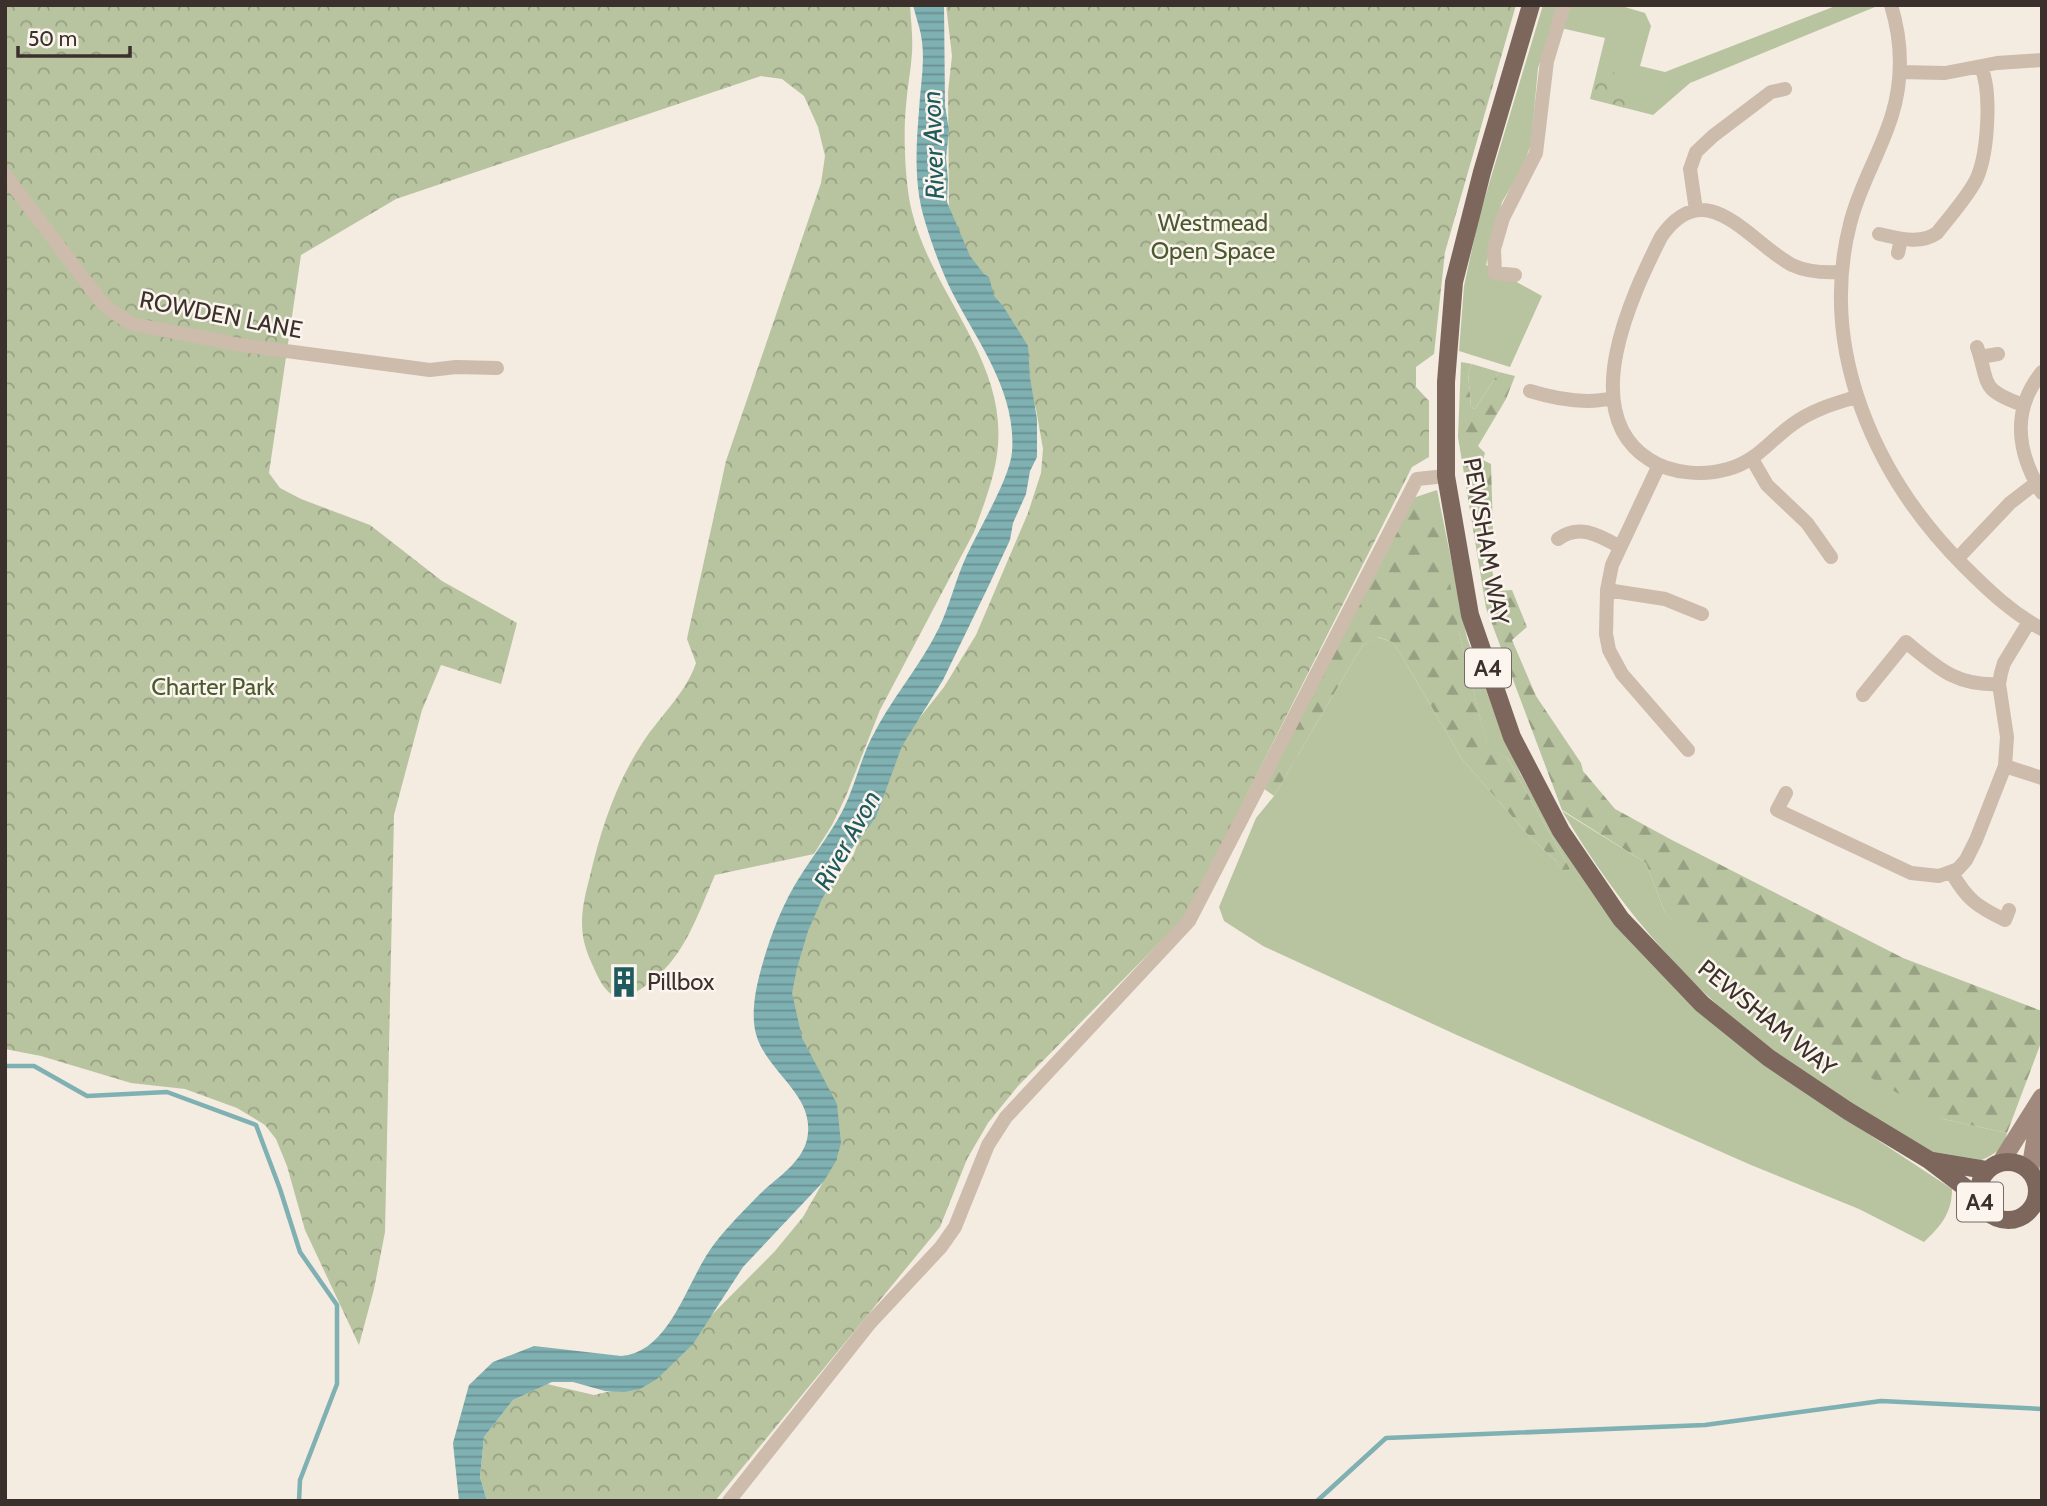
<svg xmlns="http://www.w3.org/2000/svg" width="2047" height="1506" font-family="Cabin,sans-serif">
	<style>
		.grass { fill: #b8c4a0 }
		.forest { fill: url(#forest-firs) }
		.park { fill: url(#park-crowns) }
		.water { fill: url(#water-rules) }
		.lines { fill: none; stroke-linecap: round; stroke-linejoin: round }
		.stream { stroke: #7fb0b2; stroke-width: 4.5 }
		.street { stroke: #cdbbac; stroke-width: 14 }
		.secondary { stroke: #a18a7d; stroke-width: 18 }
		.primary { stroke: #7d675c; stroke-width: 18 }
		.labels { text-anchor: middle; stroke-width: 5; stroke-linejoin: round; paint-order: stroke }
		.shield { fill: #fbf5ee; stroke: #756b66; stroke-width: 2 }
		.shield-label { font-size: 23px; font-weight: bold; fill: #3b302b }
		.park-label { font-size: 24px; fill: #4a5a2e; stroke: #fbf5ee }
		.street-label { font-size: 24px; fill: #3b302b; stroke: #fbf5ee }
		.poi-label { font-size: 24px; fill: #3b302b; stroke: #fbf5ee; text-anchor: start }
		.water-label { font-size: 26px; font-style: italic; fill: #1f5a5e; stroke: #fbf5ee }
	</style>
	<defs>
		<pattern id="forest-firs" width="22" height="20" patternUnits="userSpaceOnUse" patternTransform="scale(1.75)"><rect width="22" height="20" fill="#b8c4a0"/><path d="M5 1l3.5 6h-7zM16 11l3.5 6h-7z" fill="#97a083"/></pattern>
		<pattern id="park-crowns" width="20" height="18" patternUnits="userSpaceOnUse" patternTransform="scale(1.75)"><rect width="20" height="18" fill="#b8c4a0"/><path d="M2 6a3 3 0 1 1 6 0M12 15a3 3 0 1 1 6 0" fill="none" stroke="#97a083"/></pattern>
		<pattern id="water-rules" width="6" height="5" patternUnits="userSpaceOnUse" patternTransform="scale(1.75)"><rect width="6" height="5" fill="#7fb0b2"/><path d="M0 2.5h6" fill="none" stroke="#699091"/></pattern>
	</defs>
	<rect width="100%" height="100%" fill="#f4ebe1"/>
	<path class="grass" d="M 1543,5 L 1618,5 L 1645,13 L 1651,26 L 1640,66 L 1665,72 L 1838,5 L 1874,5 L 1875,7 L 1690,83 L 1653,115 L 1590,99 L 1605,38 L 1552,26 L 1538,68 L 1531,144 L 1522,169 L 1502,202 L 1486,265 L 1542,296 L 1510,367 L 1459,351 L 1464,286 L 1479,217 Z
		M 1472,364 L 1499,372 L 1475,409 L 1471,407 L 1468,373 Z
		M 1437,490 L 1467,638 L 1501,731 L 1520,773 L 1555,836 L 1718,1027 L 1797,1087 L 1952,1189 C 1952,1213 1941,1226 1924,1242 L 1859,1209 L 1751,1165 L 1459,1036 L 1263,946 L 1224,921 L 1219,907 L 1256,818 L 1274,796 L 1362,646 L 1377,637 L 1392,642 L 1400,653 L 1462,759 L 1529,836 L 1555,860 L 1563,873 L 1570,869 L 1508,759 L 1487,746 L 1459,633 L 1413,498 Z
		M 1562,811 L 1646,863 L 1665,913 L 1943,1119 L 2007,1133 L 2004,1146 C 1992,1156 1977,1165 1961,1163 C 1942,1162 1916,1143 1899,1133 C 1815,1082 1730,1026 1665,952 C 1625,908 1592,861 1562,811 Z"/>
	<path class="forest" d="M 1461,362 L 1472,364 L 1468,373 L 1471,407 L 1475,409 L 1499,372 L 1515,376 L 1506,399 L 1478,446 L 1485,453 L 1483,460 L 1491,464 L 1493,531 L 1485,532 L 1496,591 L 1512,590 L 1527,627 L 1512,640 L 1536,696 L 1581,763 L 1583,771 L 1615,809 L 1670,839 L 1903,958 L 2042,1011 L 2042,1040 L 2007,1133 L 1943,1119 L 1859,1071 L 1665,913 L 1646,863 L 1562,810 L 1486,608 L 1458,437 Z
		M 1413,498 L 1422,501 L 1437,510 L 1459,633 L 1487,745 L 1508,759 L 1570,869 L 1563,874 L 1555,860 L 1529,836 L 1462,759 L 1400,653 L 1392,642 L 1378,637 L 1362,646 L 1274,796 L 1263,788 Z"/>
	<path class="park" d="M 5,5 L 910,5 C 911,21 913,38 912,53 C 911,71 907,88 906,106 C 903,135 905,184 912,212 C 932,293 1005,358 998,445 C 996,474 984,504 974,532 L 880,710 L 846,796 L 832,825 L 814,854 L 715,875 C 692,928 679,974 622,999 C 605,995 599,979 592,964 C 586,951 582,938 582,923 C 582,907 586,891 590,876 C 601,829 616,783 643,742 C 660,716 686,693 696,663 L 687,639 L 688,634 L 726,461 L 821,183 L 825,156 L 818,127 L 804,96 L 782,79 L 761,76 L 396,199 L 301,255 L 269,473 L 280,488 L 301,499 L 370,525 L 442,581 L 517,623 L 501,684 L 441,665 L 422,710 L 394,815 L 385,1232 L 374,1289 L 359,1345 L 305,1230 L 287,1166 L 276,1139 L 265,1125 L 237,1108 L 185,1089 L 131,1083 L 41,1056 L 5,1049 Z
		M 946,5 L 1516,5 L 1445,252 L 1434,354 L 1416,367 L 1416,387 L 1429,401 L 1429,457 L 1412,467 L 1185,917 L 1018,1086 L 988,1123 L 967,1159 L 940,1227 L 715,1501 L 487,1501 L 480,1477 L 484,1437 L 513,1400 L 547,1384 L 594,1395 L 637,1385 L 692,1335 L 775,1251 L 803,1217 L 831,1168 L 777,982 L 794,929 L 832,885 L 853,856 L 891,754 L 944,687 L 976,635 L 1028,513 L 1041,473 L 1043,449 L 1036,409 L 1016,357 L 955,236 L 949,206 L 948,92 L 952,56 Z
		M 1599,70 L 1622,74 L 1630,88 L 1625,108 L 1591,97 Z"/>
	<path class="water" d="M 913,5 L 944,5 L 945,106 L 949,130 L 946,158 L 948,180 L 947,202 L 970,256 L 984,274 L 989,277 L 994,296 L 1003,306 L 1028,346 L 1030,378 L 1037,419 L 1037,457 L 1030,471 L 1026,494 L 1013,523 L 1010,540 L 990,583 L 943,680 L 902,746 L 876,817 L 847,855 L 822,899 L 808,931 L 797,968 L 792,993 L 802,1038 L 837,1104 L 841,1143 L 836,1161 L 824,1181 L 743,1267 L 693,1344 L 657,1379 L 640,1389 L 624,1392 L 605,1391 L 573,1382 L 552,1382 L 513,1400 L 484,1437 L 480,1477 L 487,1501 L 459,1501 L 453,1443 L 469,1385 L 493,1362 L 534,1346 L 621,1356 C 672,1352 687,1278 715,1243 C 729,1225 746,1208 762,1192 C 779,1176 806,1160 808,1133 C 812,1093 766,1071 756,1034 C 751,1015 755,992 760,973 C 769,939 782,904 801,875 C 815,853 831,833 843,810 C 854,788 860,762 871,739 C 890,700 920,667 939,628 C 950,605 955,581 966,557 C 978,531 1010,478 1012,452 C 1017,391 976,340 951,290 C 940,267 931,242 924,218 C 914,184 916,146 919,111 C 920,88 925,65 922,42 C 921,30 916,18 913,5 Z"/>
	<g class="lines">
		<path class="stream" d="M 5,1066 L 34,1066 L 87,1096 L 167,1092 L 256,1125 L 280,1189 L 300,1252 L 337,1305 L 337,1384 L 300,1480 L 299,1501
			M 1317,1501 L 1386,1438 L 1705,1425 L 1881,1401 L 2042,1409"/>
		<path class="street" d="M 1891,5 C 1902,41 1903,79 1892,115 C 1881,152 1859,186 1850,224 C 1818,350 1875,477 1964,566 C 1988,590 2012,613 2042,629
			M 1900,72 L 1945,73 L 1997,63 L 2042,60
			M 5,175 L 99,299 L 110,310 L 132,324 L 241,345 L 430,370 L 456,367 L 497,368
			M 1696,210 L 1690,169 L 1696,152 L 1713,136 L 1771,92 L 1785,89
			M 1879,234 C 1898,238 1920,245 1937,233 C 1950,216 1966,199 1976,180 C 1988,155 1992,92 1981,67
			M 1898,253 L 1901,239
			M 1841,272 C 1824,273 1807,272 1792,265 C 1749,242 1706,172 1661,237 C 1632,295 1575,413 1650,460 C 1672,474 1704,476 1728,469 C 1757,461 1769,441 1793,424 C 1812,410 1833,404 1856,397
			M 1515,275 L 1495,273 L 1494,249 L 1503,218 L 1536,153 L 1547,61 L 1564,5
			M 1977,347 C 1990,385 1979,389 2023,405
			M 1980,357 L 1998,354
			M 2042,372 C 2011,410 2017,453 2042,493
			M 1530,391 C 1556,399 1585,405 1612,398
			M 1752,459 L 1767,485 L 1807,523 L 1831,557
			M 1659,465 L 1612,565 L 1607,590 L 1606,634 L 1609,650 L 1622,674 L 1688,750
			M 1558,539 C 1580,523 1600,536 1620,547
			M 1957,559 L 2010,503 L 2036,483
			M 1607,590 L 1665,599 L 1702,614
			M 1863,695 L 1906,642 C 1938,668 1956,686 1999,684
			M 2005,766 L 2042,778
			M 1786,793 L 1777,810 L 1911,873 L 1939,876 L 1958,869 L 1966,860 L 1976,840 L 2005,766 L 2007,737 L 1999,684 L 2001,673 L 2004,663 L 2029,622
			M 1952,873 C 1967,900 1978,907 2005,920 L 2009,910
			M 729,1501 L 870,1323 L 941,1247 L 955,1227 L 988,1145 L 1006,1117 L 1189,921 L 1417,479 L 1446,476"/>
		<path class="secondary" d="M 2001,1162 L 2042,1097
			M 2030,1171 L 2041,1105"/>
		<path class="primary" d="M 1531,5 L 1482,172 L 1454,282 L 1446,382 L 1446,476 L 1470,615 L 1512,737 L 1561,831 L 1621,919 L 1702,1004 L 1769,1058 L 1848,1111 L 1929,1160 L 1979,1198
			M 1932,1161 L 1986,1170
			M1979 1191a29 29 0 1 1 58 0a29 29 0 1 1-58 0Z"/>
	</g>
	<defs>
		<symbol id="building-bare" viewBox="-9 -9 18 18"><path d="M-4-6H4V6H1V3H-1V6H-4ZM-2.5-4.3h1.7v1.8h-1.7ZM.8-4.3h1.7v1.8H.8ZM-2.5-1h1.7V.8h-1.7ZM.8-1h1.7V.8H.8Z" fill="#1f5a5e" stroke="#fbf5ee" stroke-width="2.5" paint-order="stroke"/></symbol>
	</defs>
	<g fill-rule="evenodd">
		<use href="#building-bare" x="602" y="960" width="44" height="44"/>
	</g>
	<g class="labels">
		<g class="shield">
			<rect x="1465" y="648.5" width="46" height="39" rx="5"/>
			<rect x="1957" y="1182.5" width="46" height="39" rx="5"/>
		</g>
		<g class="shield-label">
			<text x="1488" y="676">A4</text>
			<text x="1980" y="1210">A4</text>
		</g>
		<g class="park-label">
			<text x="1213" y="231">Westmead<tspan x="1213" dy="28">Open Space</tspan></text>
			<text x="213" y="695">Charter Park</text>
		</g>
		<g class="street-label">
			<text transform="translate(221 315) rotate(11)" y="8">ROWDEN LANE</text>
			<text transform="translate(1486 541) rotate(80)" y="8">PEWSHAM WAY</text>
			<text transform="translate(1767 1018) rotate(39)" y="8">PEWSHAM WAY</text>
		</g>
		<g class="poi-label">
			<text x="647" y="990">Pillbox</text>
		</g>
		<g class="water-label">
			<text transform="translate(933 145) rotate(-92)" y="9">River Avon</text>
			<text transform="translate(847 840) rotate(-61)" y="9">River Avon</text>
		</g>
	</g>
	<rect width="2047" height="1506" fill="none" stroke="#3b302b" stroke-width="14"/>
	<path d="M18 46v10h112v-10" fill="none" stroke="#3b302b" stroke-width="3.5"/>
	<text x="28" y="46" font-size="21" fill="#3b302b" stroke="#fbf5ee" stroke-width="5" paint-order="stroke">50 m</text>
</svg>
